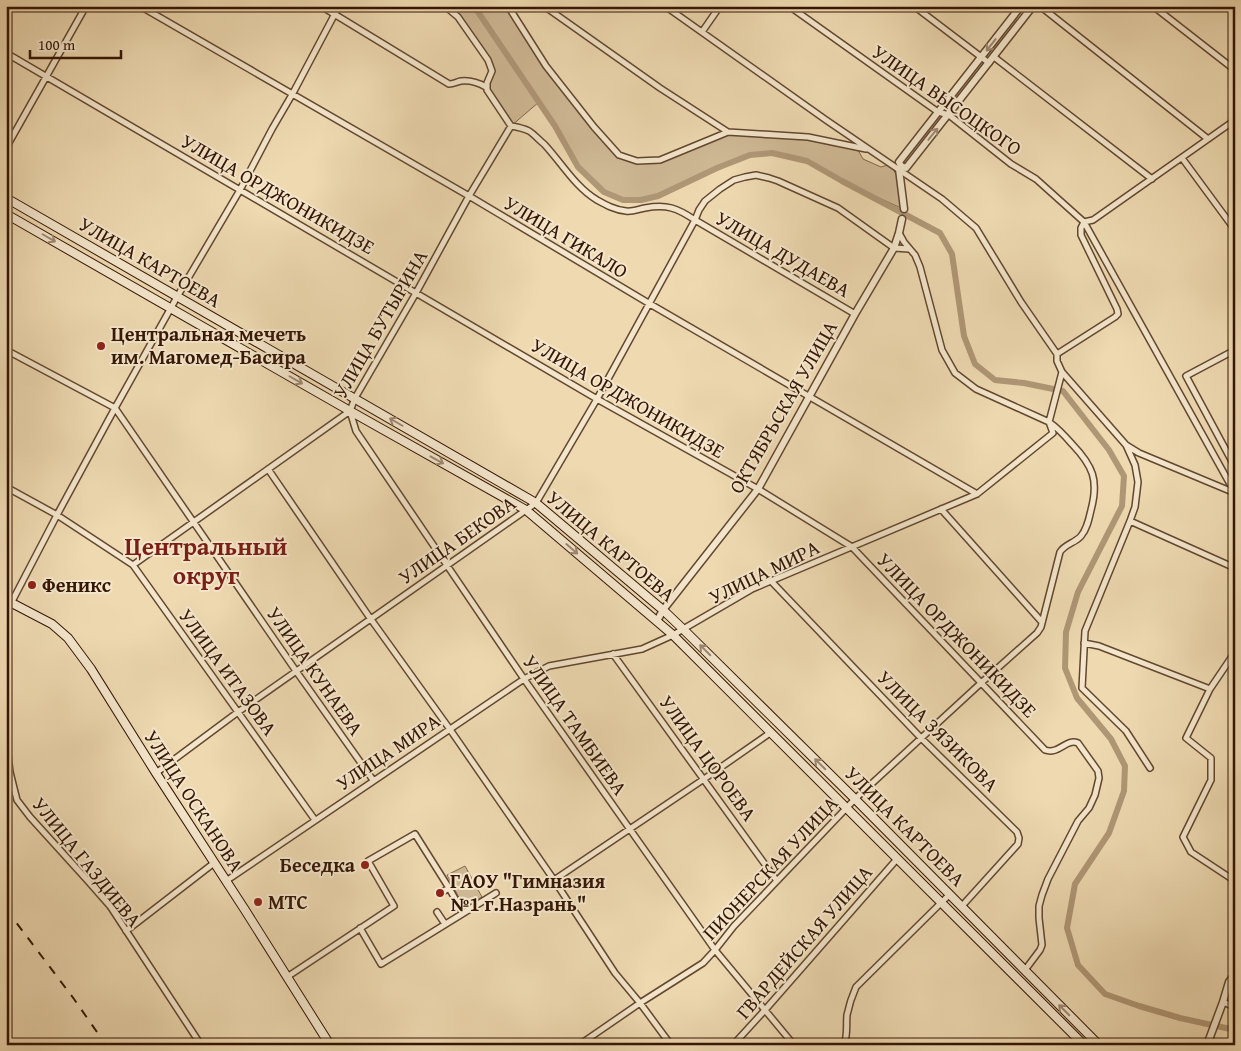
<svg xmlns="http://www.w3.org/2000/svg" width="1241" height="1051" font-family="'Gentium Book Plus',serif">
	<style>
		.green { fill: #ceb894; stroke: #81674c }
		.lines { fill: none; stroke-linecap: round; stroke-linejoin: round }
		.canal { stroke: #af9776; stroke-width: 6 }
		.minor-casing { stroke: #62472f; stroke-width: 8 }
		.tertiary-casing { stroke: #62472f; stroke-width: 9 }
		.secondary-casing { stroke: #341604; stroke-width: 10 }
		.minor { stroke: #f4e6cc; stroke-width: 5 }
		.tertiary { stroke: #f4e6cc; stroke-width: 6 }
		.secondary { stroke: #f4e6cc; stroke-width: 8 }
		.rail { stroke: #341604; stroke-width: 2; stroke-dasharray: 9 9; stroke-linecap: butt }
		.oneway { stroke: #9e8872 }
		.poi-dot { fill: #8f2418; stroke: #f4e6cc; stroke-width: 2 }
		.labels { text-anchor: middle; stroke-width: 4; stroke-linejoin: round; paint-order: stroke }
		.street-label { font-size: 20px; fill: #341604; stroke: #f4e6cc }
		.poi-label { font-size: 20px; font-weight: bold; fill: #341604; stroke: #f4e6cc; text-anchor: start }
		.district-label { font-size: 25px; font-weight: bold; fill: #7a1f14; stroke: #f4e6cc }
	</style>
	<rect width="100%" height="100%" fill="#eed9b1"/>
	<filter id="stains"><feTurbulence type="fractalNoise" baseFrequency=".004" numOctaves="4"/><feColorMatrix values="0 0 0 0 .2 0 0 0 0 .09 0 0 0 0 .02 0 0 0 .5 -.17"/></filter>
	<radialGradient id="worn" r=".72"><stop offset=".6" stop-color="#630" stop-opacity="0"/><stop offset="1" stop-color="#630" stop-opacity=".3"/></radialGradient>
	<path class="green" d="M 445,6 L 508,6 L 546,66 L 619,155 L 637,161 L 660,160 L 728,132 L 808,137 L 858,150 L 863,159 L 881,167 L 888,165 L 893,169 L 897,176 L 901,208 L 842,181 L 807,161 L 772,153 L 750,155 L 717,168 L 658,196 L 641,200 L 623,200 L 604,192 L 578,167 L 555,126 L 539,102 L 511,126 L 487,90 L 491,66 L 458,17 Z
		M 465,866 L 482,897 L 464,907 L 447,875 Z"/>
	<g class="lines">
		<path class="canal" d="M 474,6 L 555,126 L 578,167 L 604,192 L 623,200 L 641,200 L 658,196 L 717,168 L 750,155 L 772,153 L 807,161 L 842,181 L 940,233 L 952,254 L 964,336 L 975,364 L 995,380 L 1024,383 L 1063,391 L 1109,450 L 1124,476 L 1122,506 L 1078,592 L 1066,632 L 1065,668 L 1077,698 L 1111,739 L 1125,766 L 1124,791 L 1109,833 L 1075,884 L 1067,928 L 1078,965 L 1105,994 L 1139,1006 L 1180,1018 L 1235,1030"/>
		<defs>
			<path id="minor" d="M 140,6 L 469,196 L 650,304 L 977,494
				M 321,6 L 449,84 C 454,84 456,82 461,81 C 470,80 479,83 486,87
				M 445,6 L 458,17 L 488,60 L 492,71 L 487,83 L 487,90 L 511,126 C 517,127 523,128 529,131 C 535,135 539,140 544,144 C 561,162 575,187 597,200 C 606,205 615,210 626,211 C 632,212 639,209 645,208 C 667,204 677,208 695,220 L 855,314
				M 508,6 L 546,66 L 594,127 L 619,155 L 637,161 L 660,160 L 728,132
				M 544,6 L 660,88 L 728,132 L 808,137 L 866,149
				M 665,6 L 826,120 L 942,199 L 976,228 L 1021,302 L 1057,354 L 1057,361 L 1062,372 L 1126,445 L 1135,465 L 1138,482 L 1135,507 L 1130,521 L 1085,631 L 1082,688 L 1126,731 L 1150,768
				M 789,6 L 938,112 L 949,115 L 1011,164 L 1036,179 L 1084,222 L 1235,493
				M 914,6 L 989,63
				M 1040,6 L 1208,139
				M 1153,6 L 1235,70
				M 702,32 L 720,6
				M 6,53 L 597,399 L 758,489 L 852,547 L 1045,750 C 1059,755 1066,738 1078,743 L 1098,771 L 1099,778 L 1095,795 L 1089,808 L 1078,821 L 1048,879 L 1042,895 L 1039,906 L 1039,918 L 1042,945 L 1040,950 L 1025,970
				M 994,57 L 1152,179
				M 6,148 L 86,6
				M 1182,158 L 1235,230
				M 1084,222 L 1093,220 L 1235,120
				M 6,350 L 115,408 L 296,671 L 373,780
				M 1235,350 L 1186,376 L 1235,467
				M 1057,354 L 1115,317 L 1118,314 L 1117,309 L 1081,235 L 1081,228 L 1084,222
				M 350,411 L 356,431 L 524,679 L 715,950 L 794,1045
				M 1126,445 L 1139,453 L 1235,493
				M 268,469 L 370,618 L 449,728 L 554,880 L 615,973 L 640,1003 L 671,1045
				M 6,487 L 57,515 L 133,565 L 315,820
				M 941,509 L 1041,621
				M 1130,521 L 1235,568
				M 133,565 L 350,411 L 355,398 L 416,293 L 469,196 L 511,126
				M 771,581 L 921,738 L 1017,832 L 1019,838 L 1018,844 L 962,906
				M 6,613 L 57,515 L 115,408 L 177,297 L 240,190 L 272,129 L 293,93 L 339,6
				M 1084,643 L 1099,646 L 1210,689
				M 1235,652 L 1210,689 L 1186,738 L 1211,758 L 1211,780 L 1183,837 L 1191,852 L 1235,881
				M 613,654 L 777,881
				M 6,739 L 10,772 L 17,800 L 30,817 L 88,881 L 110,906 L 201,1045
				M 156,773 L 238,712 L 536,503 L 597,399 L 695,220 L 699,210 L 705,201 L 720,189 L 734,180 L 745,177 L 756,175 L 769,178 L 778,181 L 838,208 L 894,248 L 909,249
				M 554,880 L 704,779 L 770,733
				M 226,881 L 524,679 L 549,666 L 642,649 L 673,635 L 752,589 L 977,494 L 1053,433 L 1049,422 L 1062,372
				M 444,891 L 449,888 L 463,913
				M 437,912 L 445,924
				M 360,928 L 381,964 L 496,893
				M 126,931 L 214,863
				M 287,977 L 394,906 L 368,861 L 415,834 L 449,888
				M 1223,1002 L 1235,1007
				M 579,1045 L 640,1003 L 703,963 L 715,950 L 734,926 L 855,799 L 981,683 L 1037,633 L 1041,627 L 1060,552 C 1065,544 1075,543 1081,536 C 1087,529 1089,519 1091,510 C 1099,480 1093,466 1072,444 C 1065,436 1058,428 1049,422 L 976,389 L 955,373 L 942,350 L 920,267 L 915,255 L 904,242 L 899,233
				M 733,1045 L 765,1010 L 897,859
				M 844,1045 C 848,1035 846,1025 847,1015 C 849,1005 852,996 856,987 L 950,894"/>
			<path id="tertiary" d="M 901,166 L 906,168 L 1033,6
				M 904,209 L 899,169 L 901,166 L 899,162 L 1021,6
				M 657,621 L 663,610 L 758,489 L 855,314 L 894,248 L 899,233 L 902,219
				M 1207,1045 L 1223,1002 L 1229,982 L 1235,974"/>
			<path id="secondary" d="M 6,198 L 536,503 L 663,610 L 684,630 L 855,799 L 1099,1045
				M 6,214 L 350,411 L 526,510 L 673,635 L 1084,1045
				M 6,600 L 52,624 L 68,638 L 91,669 L 156,773 L 245,910 L 330,1045"/>
		</defs>
		<use href="#minor" class="minor-casing"/>
		<use href="#tertiary" class="tertiary-casing"/>
		<use href="#secondary" class="secondary-casing"/>
		<use href="#minor" class="minor"/>
		<use href="#tertiary" class="tertiary"/>
		<use href="#secondary" class="secondary"/>
		<path class="rail" d="M 6,909 L 74,999 L 106,1045"/>
	</g>
	<defs><path id="oneway-shaft" d="M-6 0H5M1.5-3L5.5 0L1.5 3" fill="none" stroke-width="1.6" stroke-linecap="round" stroke-linejoin="round" transform="scale(1.25)"/></defs>
	<g class="oneway">
		<use href="#oneway-shaft" transform="translate(991 45) rotate(128)"/>
		<use href="#oneway-shaft" transform="translate(933 134) rotate(-51)"/>
		<use href="#oneway-shaft" transform="translate(49 238) rotate(30)"/>
		<use href="#oneway-shaft" transform="translate(296 380) rotate(30)"/>
		<use href="#oneway-shaft" transform="translate(396 422) rotate(-150)"/>
		<use href="#oneway-shaft" transform="translate(437 460) rotate(29)"/>
		<use href="#oneway-shaft" transform="translate(572 549) rotate(41)"/>
		<use href="#oneway-shaft" transform="translate(705 650) rotate(-135)"/>
		<use href="#oneway-shaft" transform="translate(820 764) rotate(-135)"/>
		<use href="#oneway-shaft" transform="translate(1064 1010) rotate(-135)"/>
	</g>
	<g class="poi-dot">
		<circle cx="101" cy="346" r="5"/>
		<circle cx="32" cy="585" r="5"/>
		<circle cx="365" cy="865" r="5"/>
		<circle cx="440" cy="893" r="5"/>
		<circle cx="258" cy="902" r="5"/>
	</g>
	<g class="labels">
		<g class="street-label">
			<text transform="translate(947 100) rotate(35)" y="7">УЛИЦА ВЫСОЦКОГО</text>
			<text transform="translate(278 194) rotate(30)" y="7">УЛИЦА ОРДЖОНИКИДЗЕ</text>
			<text transform="translate(566 237) rotate(31)" y="7">УЛИЦА ГИКАЛО</text>
			<text transform="translate(783 254) rotate(30)" y="7">УЛИЦА ДУДАЕВА</text>
			<text transform="translate(150 262) rotate(30)" y="7">УЛИЦА КАРТОЕВА</text>
			<text transform="translate(380 324) rotate(-60)" y="7">УЛИЦА БУТЫРИНА</text>
			<text transform="translate(628 398) rotate(30)" y="7">УЛИЦА ОРДЖОНИКИДЗЕ</text>
			<text transform="translate(783 407) rotate(-60)" y="7">ОКТЯБРЬСКАЯ УЛИЦА</text>
			<text transform="translate(457 540) rotate(-35)" y="7">УЛИЦА БЕКОВА</text>
			<text transform="translate(611 546) rotate(40)" y="7">УЛИЦА КАРТОЕВА</text>
			<text transform="translate(764 572) rotate(-26)" y="7">УЛИЦА МИРА</text>
			<text transform="translate(957 635) rotate(46)" y="7">УЛИЦА ОРДЖОНИКИДЗЕ</text>
			<text transform="translate(315 671) rotate(55)" y="7">УЛИЦА КУНАЕВА</text>
			<text transform="translate(228 672) rotate(54)" y="7">УЛИЦА ИТАЗОВА</text>
			<text transform="translate(575 725) rotate(55)" y="7">УЛИЦА ТАМБИЕВА</text>
			<text transform="translate(938 731) rotate(45)" y="7">УЛИЦА ЗЯЗИКОВА</text>
			<text transform="translate(388 752) rotate(-34)" y="7">УЛИЦА МИРА</text>
			<text transform="translate(708 758) rotate(54)" y="7">УЛИЦА ЦОРОЕВА</text>
			<text transform="translate(194 801) rotate(57)" y="7">УЛИЦА ОСКАНОВА</text>
			<text transform="translate(905 826) rotate(45)" y="7">УЛИЦА КАРТОЕВА</text>
			<text transform="translate(87 862) rotate(51)" y="7">УЛИЦА ГАЗДИЕВА</text>
			<text transform="translate(770 868) rotate(-47)" y="7">ПИОНЕРСКАЯ УЛИЦА</text>
			<text transform="translate(804 942) rotate(-49)" y="7">ГВАРДЕЙСКАЯ УЛИЦА</text>
		</g>
		<g class="poi-label">
			<text x="111" y="341">Центральная мечеть<tspan x="111" dy="23">им. Магомед-Басира</tspan></text>
			<text x="42" y="592">Феникс</text>
			<text x="355" y="872" text-anchor="end">Беседка</text>
			<text x="450" y="888">ГАОУ "Гимназия<tspan x="450" dy="23">№1 г.Назрань"</tspan></text>
			<text x="268" y="909">МТС</text>
		</g>
		<g class="district-label">
			<text x="206" y="555">Центральный<tspan x="206" dy="29">округ</tspan></text>
		</g>
	</g>
	<rect width="1241" height="1051" fill="none" stroke="#eed9b1" stroke-width="25"/>
	<rect x="8" y="8" width="1226" height="1036" fill="none" stroke="#341604" stroke-width="2.5"/>
	<rect x="12" y="12" width="1216" height="1026" fill="none" stroke="#341604"/>
	<path d="M30 50v8h91v-8" fill="none" stroke="#341604" stroke-width="2.5"/>
	<text x="38" y="50" font-size="15" fill="#341604" stroke="#f4e6cc" stroke-width="4" paint-order="stroke">100 m</text>
	<rect width="100%" height="100%" filter="url(#stains)"/>
	<rect width="100%" height="100%" fill="url(#worn)"/>
</svg>
